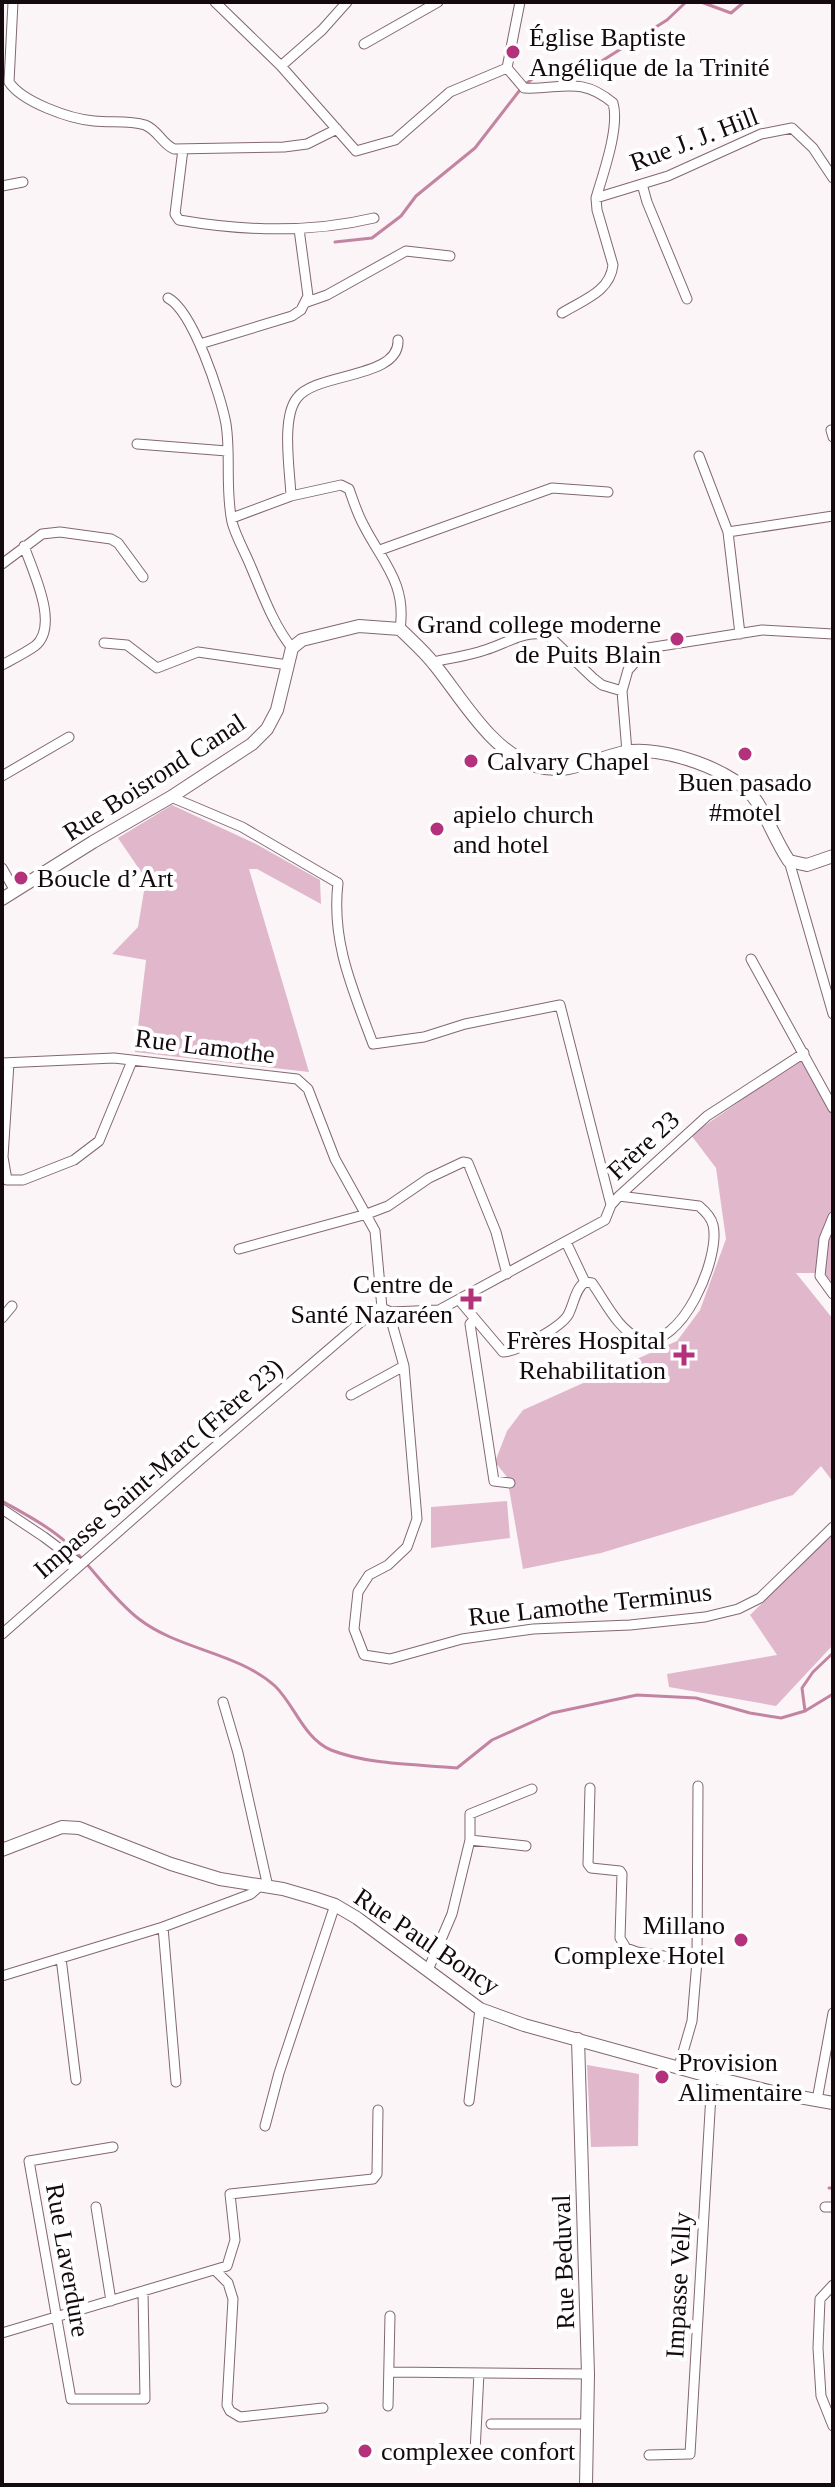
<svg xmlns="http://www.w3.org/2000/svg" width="835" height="2487" font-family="Georgia,serif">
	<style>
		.green { fill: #e1b8cb }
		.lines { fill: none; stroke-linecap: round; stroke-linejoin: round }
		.stream { stroke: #c384a1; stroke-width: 3 }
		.street-casing { stroke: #826773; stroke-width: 11 }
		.secondary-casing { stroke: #826773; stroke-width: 14 }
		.street { stroke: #fff; stroke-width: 9 }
		.secondary { stroke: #fff; stroke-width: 12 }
		.poi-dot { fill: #b4327c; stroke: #fff; stroke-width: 3 }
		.labels { text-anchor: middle; stroke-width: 8; stroke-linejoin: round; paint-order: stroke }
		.poi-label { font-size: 26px; fill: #13090e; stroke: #fff; text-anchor: start }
		.street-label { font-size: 26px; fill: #13090e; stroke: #fff }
	</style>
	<rect width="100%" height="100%" fill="#fbf5f7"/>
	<path class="green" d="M 172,805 L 256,844 L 320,880 L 321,904 L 257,869 L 249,869 L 309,1072 L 135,1052 L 146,960 L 112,954 L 138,927 L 146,879 L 118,838 Z
		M 804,1057 L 833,1102 L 833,1284 L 824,1273 L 796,1273 L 833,1319 L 833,1482 L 821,1466 L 793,1495 L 601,1553 L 523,1569 L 507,1477 L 495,1462 L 507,1431 L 523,1410 L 677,1341 L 700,1310 L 726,1239 L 716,1168 L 691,1135 Z
		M 507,1501 L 510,1538 L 431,1548 L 431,1507 Z
		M 833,1533 L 833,1645 L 776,1706 L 669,1687 L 667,1674 L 777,1655 L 750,1615 Z
		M 587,2065 L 639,2074 L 638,2146 L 591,2147 Z"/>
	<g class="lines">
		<path class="stream" d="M 701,2 L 731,13 L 744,2
			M 335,242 L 372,238 L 401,216 L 416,196 L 475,148 L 523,86 L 540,73 L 581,74 L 667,20 L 686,2
			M 2,1501 C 23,1513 50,1527 68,1544 C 93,1568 112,1598 139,1619 C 179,1650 237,1652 275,1686 C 294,1704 304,1739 331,1750 C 369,1765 416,1764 457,1768 L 492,1740 L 552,1713 L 637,1695 L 696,1698 L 750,1713 L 781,1718 L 805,1711 L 833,1694
			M 805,1711 L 802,1688 L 813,1672 L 833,1653
			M 829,2188 L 833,2188"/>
		<defs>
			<path id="street" d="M 13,2 L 9,82 C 22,102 70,119 94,121 C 110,123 129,120 145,125 C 158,130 162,144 174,149 L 284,147 L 307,144 L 337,129
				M 215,2 L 281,66 L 356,151 L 395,140 L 450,92 L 507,68 L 524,88 C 560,90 580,75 613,103 C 620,127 603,174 596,198 L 597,210 L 613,265 C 610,292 583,300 562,313
				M 364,44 L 438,2
				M 281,66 L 322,30 L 347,2
				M 507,68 L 520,2
				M 183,149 L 175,214 L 179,220 C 243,231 311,233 374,218
				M 642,184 L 647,202 L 687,299
				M 2,186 L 23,182
				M 596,198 L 668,176 L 761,134 L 792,128 L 813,148 L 833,178
				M 168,298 C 193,311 221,396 226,424 C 231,456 225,489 232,522 C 236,537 245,552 251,567 C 263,595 273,624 292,648
				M 307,302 L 327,295 L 406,251 L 450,256
				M 200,344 L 292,316 L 301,310 L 308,296 L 299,229
				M 831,430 L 833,437
				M 137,444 L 227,451
				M 699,456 L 728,532 L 740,634
				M 291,496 C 290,471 281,418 297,398 C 316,372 400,379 398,340
				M 232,518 L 291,496 L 341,485 L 349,489 C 353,500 357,513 363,524 C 382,562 407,583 400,629
				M 728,532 L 833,516
				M 380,550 L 552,488 L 608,492
				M 2,564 L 42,534 L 60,532 L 111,539 L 118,543 L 143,577
				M 104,643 L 127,645 L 157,668 L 198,652 L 288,665
				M 433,662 C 450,658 468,656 485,650 C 506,644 525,629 548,635 L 593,678 L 602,685 L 622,691
				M 2,665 C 13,659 25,653 35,646 C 60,626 33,572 24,546
				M 627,752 L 622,691 L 628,670 L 648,648 L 762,630 L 833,634
				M 2,776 L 69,737
				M 171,797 L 242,827 L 338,883 C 331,942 353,990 373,1044 L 424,1037 L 465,1024 L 560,1005 L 611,1205
				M 789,861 L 833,1014
				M 2,868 L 15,891
				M 751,959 L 833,1108
				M 2,1063 L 114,1058 L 297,1079 L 308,1089 L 335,1159 L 375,1231 L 382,1308 L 391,1320 L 404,1366 L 417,1519 L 407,1547 L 388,1565 L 369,1575 L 358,1592 L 354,1629 L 364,1655 L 390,1659 L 462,1639 L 533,1629 L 630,1625 L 705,1617 L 738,1609 L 760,1598 L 833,1527
				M 9,1063 L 3,1157 L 7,1180 L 23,1180 L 74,1160 L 99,1141 L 132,1061
				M 833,1217 L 824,1239 L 820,1276 L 833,1294
				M 566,1242 L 585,1282
				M 239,1249 L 367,1214 L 388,1206 L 429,1178 L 463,1162 L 468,1163 L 496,1232 L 507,1274
				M 459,1300 L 503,1352 C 517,1352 561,1327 568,1315 C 574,1304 575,1289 585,1282 L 592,1283 C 605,1301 619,1332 641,1339 C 681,1351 721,1257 713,1225 C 711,1217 705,1211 699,1206 L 619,1196
				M 382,1308 L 391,1312 L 439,1310 L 605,1220 L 611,1205 L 619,1196 L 707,1116 L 804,1053
				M 2,1318 L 12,1306
				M 474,1320 L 470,1324 L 494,1481 L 510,1483
				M 351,1395 L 404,1366
				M 2,1509 L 44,1537 L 80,1564
				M 2,1634 L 201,1459 L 376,1309 L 382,1308
				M 223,1702 L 238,1753 L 268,1887
				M 590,1788 L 588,1864 L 591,1868 L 620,1871 L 622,1874 L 620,1938 L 626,1948 L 637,1952 L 697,1961
				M 470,1840 L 526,1846
				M 163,1927 L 176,2082
				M 61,1958 L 76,2080
				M 428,1970 L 452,1914 L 470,1840 L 470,1814 L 532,1789
				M 2,1976 L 163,1927 L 251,1894 L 260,1886
				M 679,2066 L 692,2021 L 697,1961 L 698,1786
				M 817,2100 L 833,2013
				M 469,2101 L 480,2009
				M 265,2126 L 279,2073 L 335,1905
				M 113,2147 L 29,2161 L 71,2399 L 145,2399 L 143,2291
				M 96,2207 L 111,2301
				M 825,2207 L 833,2207
				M 216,2271 L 228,2283 L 233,2299 L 227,2405 L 230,2411 L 240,2417 L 323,2408
				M 833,2285 L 820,2299 L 818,2348 L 821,2396 L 833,2426
				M 2,2333 L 227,2266 L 235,2240 L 230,2194 L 373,2179 L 377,2174 L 378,2110
				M 390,2372 L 588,2374
				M 388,2406 L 390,2316
				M 491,2424 L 587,2424
				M 475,2452 L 479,2373
				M 649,2455 L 690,2454 L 712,2077"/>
			<path id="secondary" d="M 2,899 L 93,842 L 171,797 L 252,744 L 267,729 L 277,710 L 292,648 L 302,640 L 359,626 L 400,629 C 411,640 424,651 434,664 C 462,698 491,752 536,766 C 569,776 595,758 625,752 C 661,745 737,770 757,802 C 769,821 776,842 789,861 L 807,865 L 833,856
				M 2,1850 L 62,1827 L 79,1828 L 171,1864 L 220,1879 L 283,1889 L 314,1898 L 335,1905 L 357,1918 L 480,2009 L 524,2025 L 712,2077 L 777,2093 L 833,2103
				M 578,2039 L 588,2374 L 586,2485"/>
		</defs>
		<use href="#street" class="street-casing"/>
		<use href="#secondary" class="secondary-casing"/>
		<use href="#street" class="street"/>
		<use href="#secondary" class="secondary"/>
	</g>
	<g class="poi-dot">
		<circle cx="513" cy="52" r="8"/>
		<circle cx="677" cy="639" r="8"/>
		<circle cx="745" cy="754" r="8"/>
		<circle cx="471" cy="761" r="8"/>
		<circle cx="437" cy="829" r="8"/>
		<circle cx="21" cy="878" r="8"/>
		<path d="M467 1287h8v8h8v8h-8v8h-8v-8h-8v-8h8z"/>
		<path d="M680 1343h8v8h8v8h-8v8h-8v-8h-8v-8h8z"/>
		<circle cx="741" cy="1940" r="8"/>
		<circle cx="662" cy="2077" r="8"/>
		<circle cx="365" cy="2451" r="8"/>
	</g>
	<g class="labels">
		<g class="poi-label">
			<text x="529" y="46">Église Baptiste<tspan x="529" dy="30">Angélique de la Trinité</tspan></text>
			<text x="661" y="633" text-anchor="end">Grand college moderne<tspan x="661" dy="30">de Puits Blain</tspan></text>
			<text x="487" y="770">Calvary Chapel</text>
			<text x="745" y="791" text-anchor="middle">Buen pasado<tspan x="745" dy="30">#motel</tspan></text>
			<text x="453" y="823">apielo church<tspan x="453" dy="30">and hotel</tspan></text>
			<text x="37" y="887">Boucle d’Art</text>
			<text x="453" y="1293" text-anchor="end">Centre de<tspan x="453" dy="30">Santé Nazaréen</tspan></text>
			<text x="666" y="1349" text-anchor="end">Frères Hospital<tspan x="666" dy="30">Rehabilitation</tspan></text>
			<text x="725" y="1934" text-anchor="end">Millano<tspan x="725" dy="30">Complexe Hotel</tspan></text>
			<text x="678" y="2071">Provision<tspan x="678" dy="30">Alimentaire</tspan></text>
			<text x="381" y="2460">complexee confort</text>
		</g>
		<g class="street-label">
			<text transform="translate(694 139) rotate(-21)" y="9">Rue J. J. Hill</text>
			<text transform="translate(154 777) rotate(-33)" y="9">Rue Boisrond Canal</text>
			<text transform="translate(205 1046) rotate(7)" y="9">Rue Lamothe</text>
			<text transform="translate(643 1145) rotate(-43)" y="9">Frère 23</text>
			<text transform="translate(158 1468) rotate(-41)" y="9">Impasse Saint-Marc (Frère 23)</text>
			<text transform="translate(590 1604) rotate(-6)" y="9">Rue Lamothe Terminus</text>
			<text transform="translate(427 1941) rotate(34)" y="9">Rue Paul Boncy</text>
			<text transform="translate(68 2260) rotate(80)" y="9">Rue Laverdure</text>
			<text transform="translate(563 2262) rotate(-92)" y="9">Rue Beduval</text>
			<text transform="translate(678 2285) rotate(-87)" y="9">Impasse Velly</text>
		</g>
	</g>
	<rect width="835" height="2487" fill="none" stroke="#13090e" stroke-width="8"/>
</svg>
